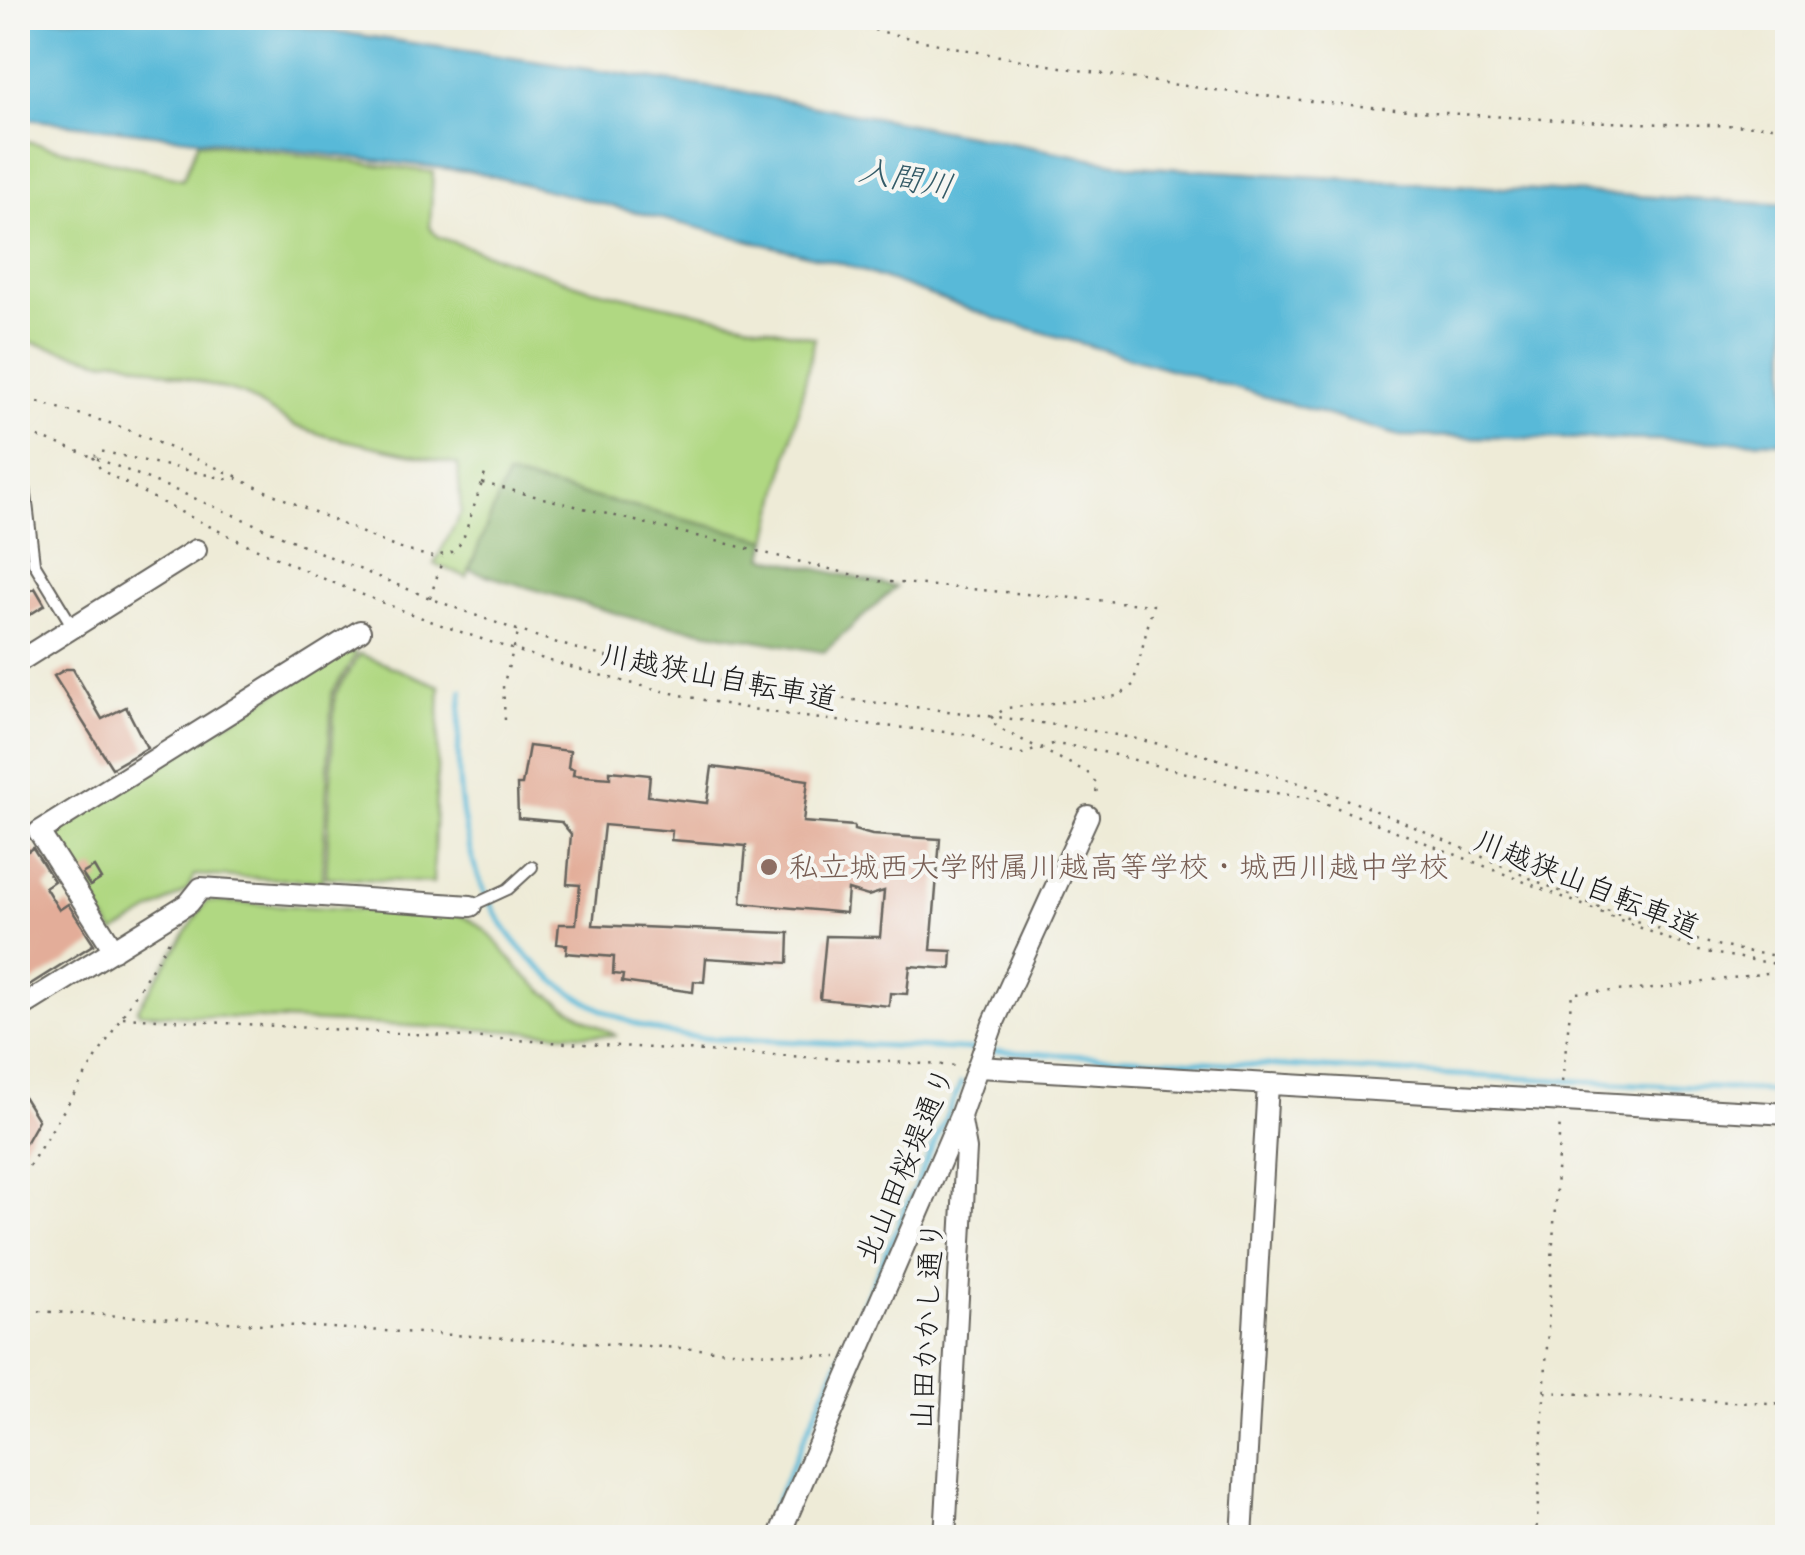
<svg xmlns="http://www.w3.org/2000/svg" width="1805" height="1555" font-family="'Balsamiq Sans','Klee One',sans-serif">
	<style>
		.green { fill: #b0d882; stroke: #667a4f; stroke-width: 2.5 }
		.forest { fill: #8cb870; stroke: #546a46; stroke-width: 2.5 }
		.water { fill: #59b9d8; stroke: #3a6a7a; stroke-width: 2.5 }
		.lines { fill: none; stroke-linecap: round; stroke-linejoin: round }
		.stream { stroke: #59b9d8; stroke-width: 5 }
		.building { fill: #e3ad99 }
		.service-casing { stroke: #66645d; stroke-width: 14 }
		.minor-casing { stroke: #66645d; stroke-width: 24 }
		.path { stroke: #66645d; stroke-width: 2.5; stroke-dasharray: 2.5 8; stroke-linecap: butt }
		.service { stroke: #fff; stroke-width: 10 }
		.minor { stroke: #fff; stroke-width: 20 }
		.education-dot { fill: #8d6e63; stroke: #f6f6f2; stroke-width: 4 }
		.labels { text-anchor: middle; stroke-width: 8; stroke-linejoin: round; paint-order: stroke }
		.street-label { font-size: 30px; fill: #1c1c1c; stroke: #f6f6f2 }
		.education-label { font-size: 30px; fill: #785e54; stroke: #f6f6f2; text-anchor: start }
		.water-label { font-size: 32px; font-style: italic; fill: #345b67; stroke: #f6f6f2 }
	</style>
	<rect width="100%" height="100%" fill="#f6f6f2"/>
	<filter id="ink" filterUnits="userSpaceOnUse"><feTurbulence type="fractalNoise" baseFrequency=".01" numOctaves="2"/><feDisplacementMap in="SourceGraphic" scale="20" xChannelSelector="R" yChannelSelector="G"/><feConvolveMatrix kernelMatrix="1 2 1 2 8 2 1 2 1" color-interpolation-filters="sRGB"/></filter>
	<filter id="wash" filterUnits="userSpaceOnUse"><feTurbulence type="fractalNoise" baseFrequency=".0048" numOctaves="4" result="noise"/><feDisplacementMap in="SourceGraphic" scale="40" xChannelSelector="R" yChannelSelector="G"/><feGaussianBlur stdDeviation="2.25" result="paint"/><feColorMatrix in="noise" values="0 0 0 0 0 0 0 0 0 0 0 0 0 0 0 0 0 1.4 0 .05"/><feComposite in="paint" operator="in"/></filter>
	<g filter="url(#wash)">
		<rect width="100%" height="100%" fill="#eeebd7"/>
		<path class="green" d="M 18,139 L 183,179 L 198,142 L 433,172 L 430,227 L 438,237 L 588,288 L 815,338 L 768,540 L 507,476 L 467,577 L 434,564 L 461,513 L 458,465 L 326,436 L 295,426 L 242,394 L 119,359 L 103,361 L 22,340 L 18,352 Z
			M 348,648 L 356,654 L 332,693 L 322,881 L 195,875 L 187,890 L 114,933 L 51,837 L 52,831 Z
			M 360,654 L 440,686 L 433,883 L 326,877 L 335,694 Z
			M 206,901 L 459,915 C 494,928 499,951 526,976 C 553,1001 585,1019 617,1036 L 140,1013 L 137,1010 Z"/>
		<path class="forest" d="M 507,476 L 768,540 L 764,557 L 896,587 L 824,652 L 635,619 L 469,570 Z"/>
		<path class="water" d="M 18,18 L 245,18 L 735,91 L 1132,166 L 1787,205 L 1787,436 L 1780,442 L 1400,436 L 997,319 L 843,264 L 475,172 L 18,118 Z"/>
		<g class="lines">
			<path class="stream" d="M 462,691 C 445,845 485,973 644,1027 C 688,1041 735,1039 780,1041 C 847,1044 913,1047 979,1050
				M 990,1051 L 1788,1092
				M 760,1538 L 961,1083"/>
		</g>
		<g id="blocks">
			<path class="building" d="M 35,588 L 45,605 L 18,622 L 18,599 Z
				M 66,669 L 73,669 L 102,719 L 126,707 L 147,748 L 112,768 L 54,676 Z
				M 529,746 L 570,751 L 568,768 L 574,769 L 573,775 L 610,778 L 610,771 L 650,775 L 648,796 L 680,800 L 707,803 L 712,767 L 808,780 L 803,822 L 854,826 L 854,830 L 872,835 L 940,839 L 931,950 L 952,951 L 951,969 L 910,966 L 907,994 L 890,993 L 889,1006 L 820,999 L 826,936 L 880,937 L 884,891 L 868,896 L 848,890 L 846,913 L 741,903 L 746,846 L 671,840 L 672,831 L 604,825 L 593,925 L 789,933 L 788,963 L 706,958 L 704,982 L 694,981 L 693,992 L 622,982 L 623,975 L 613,974 L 614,957 L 566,953 L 567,945 L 557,944 L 559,924 L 576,924 L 580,885 L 567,884 L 571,834 L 561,822 L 518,818 L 517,785 L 522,785 Z
				M 33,848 L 54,881 L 45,887 L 59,910 L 68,904 L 94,944 L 18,992 L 18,857 Z
				M 94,867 L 101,879 L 90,886 L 82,874 Z
				M 18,1088 L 38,1120 L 18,1156 Z"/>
		</g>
	</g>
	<g filter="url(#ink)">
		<use href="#blocks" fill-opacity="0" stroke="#66645d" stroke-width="2.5"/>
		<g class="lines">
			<defs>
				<path id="service" d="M 18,483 L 25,486 L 34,563 L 73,627
					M 471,906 L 508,889 L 532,867"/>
				<path id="minor" d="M 18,662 L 196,550
					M 114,950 L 39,832 L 360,631
					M 18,1009 L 189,903 L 201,888 L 471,906
					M 979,1067 L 1788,1114
					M 778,1538 L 960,1116 L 993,1024 L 1088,816
					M 945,1538 L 966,1149 L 960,1116
					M 1242,1538 L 1268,1084"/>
			</defs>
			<use href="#service" class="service-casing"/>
			<use href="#minor" class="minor-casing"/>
			<path class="path" d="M 823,18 C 1139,95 1463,124 1788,126
				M 18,396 L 116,425 L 236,476 L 226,479 L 100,451 L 95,456
				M 18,430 C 221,498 409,607 618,660 C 783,701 951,705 1116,735 C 1171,745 1226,761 1279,777 C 1448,825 1615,941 1788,957
				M 18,439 L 41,438
				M 93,457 L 101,470 C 294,576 508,662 724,704 C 806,720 890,726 973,735 L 999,751 L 1023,754 L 1053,744 L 1087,748 L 1250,789 L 1315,799 L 1699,951 L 1788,966
				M 236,478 L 397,548 L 432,557 L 452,552 L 462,542 L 486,471
				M 482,483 L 878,581 L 1153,605 L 1133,685 L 1119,696 L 1006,708 L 990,719 L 998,728 L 1087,772 L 1097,784 L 1096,796
				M 430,598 L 443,558
				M 505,720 L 503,686 L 519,630
				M 123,1017 L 960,1066
				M 1562,1082 L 1572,993 L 1655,989 L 1788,970
				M 18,1184 L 170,939
				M 18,1310 L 837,1357
				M 1545,1392 L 1788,1405
				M 1536,1538 L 1560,1120"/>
			<use href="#service" class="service"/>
			<use href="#minor" class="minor"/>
		</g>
	</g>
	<circle class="education-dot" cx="769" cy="867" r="10"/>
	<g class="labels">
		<g class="street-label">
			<text transform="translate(719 677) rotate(11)" y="10">川越狭山自転車道</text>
			<text transform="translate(1587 884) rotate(22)" y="10">川越狭山自転車道</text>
			<text transform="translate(905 1165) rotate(-67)" y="10">北山田桜堤通り</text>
			<text transform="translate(927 1325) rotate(-87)" y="10">山田かかし通り</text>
		</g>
		<g class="education-label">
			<text x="789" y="877">私立城西大学附属川越高等学校・城西川越中学校</text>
		</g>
		<g class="water-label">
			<text transform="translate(906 178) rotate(11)" y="11">入間川</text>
		</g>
	</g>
	<rect width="1805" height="1555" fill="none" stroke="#f6f6f2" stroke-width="60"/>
</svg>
